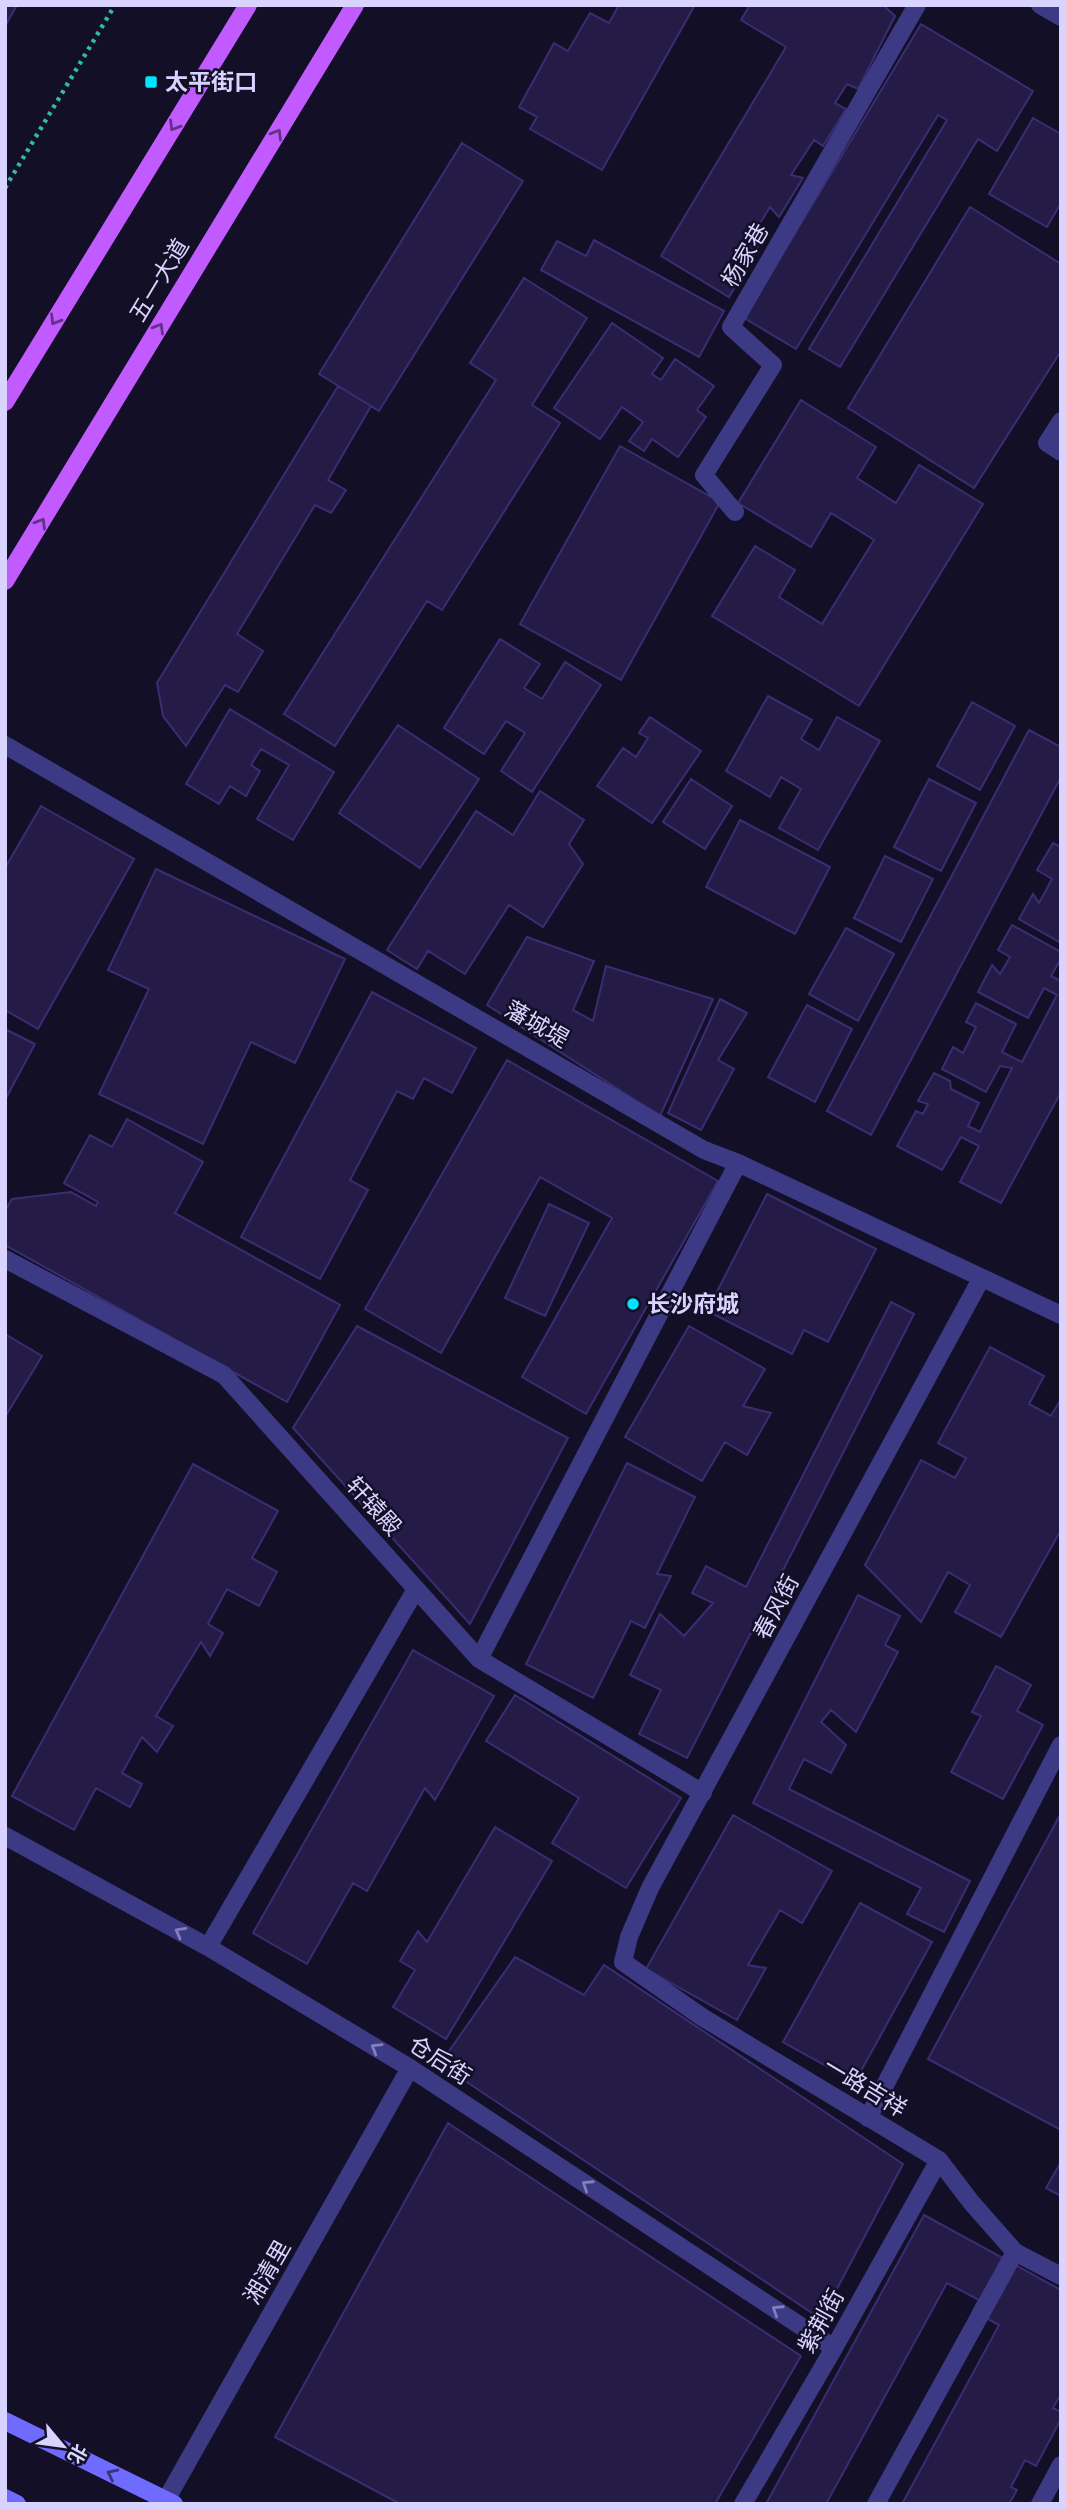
<svg xmlns="http://www.w3.org/2000/svg" width="1066" height="2509" font-family="Lato,'Noto Sans SC',sans-serif">
	<style>
		.building { fill: #241b47; stroke: #3b2d73; stroke-width: 2 }
		.lines { fill: none; stroke-linecap: round; stroke-linejoin: round }
		.path { stroke: #2fb8b0; stroke-width: 4.5; stroke-dasharray: 3.5 5; stroke-linecap: butt }
		.lane { stroke: #3d3a85; stroke-width: 18 }
		.street { stroke: #3d3a85; stroke-width: 18 }
		.secondary { stroke: #6f6bff; stroke-width: 18 }
		.primary { stroke: #c25bff; stroke-width: 18 }
		.oneway { stroke: #623188 }
		.oneway2 { stroke: #837fbc }
		.oneway3 { stroke: #38347d }
		.poi-dot { fill: #00e5ff; stroke: #130f26; stroke-width: 2.5 }
		.labels { text-anchor: middle; stroke-width: 5; stroke-linejoin: round; paint-order: stroke }
		.poi-label { font-size: 23px; font-weight: bold; fill: #d9d4ff; stroke: #130f26; text-anchor: start }
		.street-label { font-size: 23px; fill: #d9d4ff; stroke: #130f26 }
	</style>
	<rect width="100%" height="100%" fill="#130f26"/>
	<path class="building" d="M 5,5 L 17,5 L 5,26 Z
		M 619,5 L 695,5 L 602,170 L 530,129 L 537,117 L 519,107 L 554,43 L 568,51 L 590,13 L 609,23 Z
		M 750,5 L 883,5 L 895,16 L 858,89 L 847,84 L 835,103 L 846,109 L 823,146 L 814,140 L 791,175 L 803,178 L 779,217 L 770,207 L 749,241 L 758,247 L 729,297 L 661,256 L 786,47 L 741,20 Z
		M 921,24 L 1033,91 L 997,151 L 978,139 L 840,367 L 809,349 L 947,120 L 938,115 L 796,349 L 744,318 Z
		M 1033,118 L 1061,134 L 1061,203 L 1047,227 L 989,194 Z
		M 462,143 L 523,181 L 379,411 L 319,374 Z
		M 970,207 L 1061,264 L 1061,351 L 974,488 L 848,408 Z
		M 594,240 L 724,311 L 699,357 L 541,270 L 557,241 L 586,256 Z
		M 524,278 L 587,318 L 532,405 L 560,423 L 442,610 L 427,601 L 335,746 L 284,714 L 496,380 L 470,363 Z
		M 612,323 L 663,358 L 652,374 L 661,380 L 675,359 L 714,386 L 697,410 L 706,417 L 678,457 L 652,439 L 644,451 L 629,441 L 643,422 L 622,407 L 600,439 L 554,408 Z
		M 338,386 L 371,406 L 328,480 L 346,490 L 331,513 L 315,505 L 237,634 L 263,651 L 238,692 L 225,685 L 186,746 L 163,716 L 157,683 Z
		M 801,400 L 876,447 L 857,478 L 896,503 L 919,465 L 983,504 L 859,706 L 712,616 L 755,546 L 795,570 L 779,597 L 822,624 L 874,540 L 831,513 L 811,547 L 738,503 Z
		M 620,446 L 720,502 L 621,680 L 520,624 Z
		M 500,639 L 540,664 L 524,688 L 542,699 L 565,662 L 601,685 L 532,792 L 501,771 L 525,733 L 506,721 L 484,754 L 444,728 Z
		M 768,696 L 812,720 L 801,739 L 819,750 L 837,717 L 880,741 L 818,850 L 779,828 L 801,789 L 781,777 L 770,797 L 726,771 Z
		M 972,702 L 1015,726 L 980,790 L 937,766 Z
		M 230,709 L 334,772 L 293,840 L 257,819 L 289,765 L 261,749 L 251,765 L 260,771 L 246,796 L 230,786 L 219,804 L 186,784 Z
		M 650,717 L 701,751 L 652,823 L 597,786 L 623,748 L 636,757 L 648,738 L 639,733 Z
		M 398,725 L 479,779 L 420,868 L 339,813 Z
		M 1029,730 L 1061,747 L 1061,777 L 871,1135 L 827,1111 Z
		M 691,779 L 732,806 L 705,849 L 663,822 Z
		M 929,779 L 976,803 L 941,871 L 894,847 Z
		M 540,791 L 584,820 L 569,844 L 583,864 L 543,927 L 509,905 L 465,974 L 428,951 L 417,969 L 387,950 L 476,811 L 513,835 Z
		M 41,806 L 134,859 L 38,1029 L 5,1010 L 5,868 Z
		M 740,820 L 830,867 L 795,934 L 706,887 Z
		M 1053,843 L 1061,847 L 1061,943 L 1019,919 L 1033,894 L 1039,903 L 1052,879 L 1037,870 Z
		M 885,856 L 933,879 L 901,942 L 854,918 Z
		M 156,869 L 345,959 L 295,1063 L 251,1042 L 203,1144 L 99,1094 L 149,989 L 108,970 Z
		M 1012,925 L 1061,952 L 1061,959 L 1051,976 L 1061,981 L 1061,1092 L 1001,1203 L 960,1182 L 979,1146 L 961,1137 L 942,1170 L 897,1146 L 916,1111 L 923,1114 L 928,1104 L 918,1101 L 934,1073 L 950,1081 L 951,1089 L 979,1103 L 968,1126 L 980,1132 L 1012,1068 L 1000,1066 L 986,1092 L 942,1069 L 953,1047 L 963,1053 L 976,1027 L 966,1022 L 976,1003 L 1016,1024 L 1002,1052 L 1022,1062 L 1057,995 L 1044,988 L 1028,1018 L 978,992 L 992,965 L 1000,974 L 1010,957 L 998,950 Z
		M 846,928 L 894,954 L 858,1021 L 809,994 Z
		M 527,937 L 594,961 L 573,1010 L 593,1021 L 606,966 L 713,999 L 660,1116 L 487,1005 Z
		M 372,992 L 476,1048 L 452,1093 L 424,1078 L 413,1099 L 397,1091 L 350,1180 L 368,1190 L 320,1279 L 241,1237 Z
		M 720,999 L 747,1013 L 718,1060 L 734,1069 L 701,1130 L 668,1113 Z
		M 807,1005 L 852,1029 L 815,1102 L 768,1077 Z
		M 5,1029 L 35,1044 L 5,1100 Z
		M 507,1060 L 718,1181 L 586,1414 L 522,1377 L 612,1218 L 540,1177 L 441,1353 L 365,1309 Z
		M 127,1119 L 203,1162 L 175,1213 L 340,1305 L 287,1402 L 5,1245 L 5,1211 L 12,1199 L 71,1192 L 96,1206 L 98,1202 L 64,1183 L 90,1135 L 112,1147 Z
		M 767,1194 L 876,1249 L 828,1342 L 804,1330 L 792,1354 L 707,1311 Z
		M 549,1204 L 589,1223 L 545,1316 L 505,1298 Z
		M 891,1302 L 914,1314 L 687,1758 L 639,1734 L 661,1690 L 630,1675 L 660,1614 L 684,1636 L 713,1603 L 692,1593 L 706,1566 L 746,1587 Z
		M 357,1326 L 568,1438 L 470,1624 L 293,1428 Z
		M 689,1326 L 765,1369 L 743,1406 L 771,1413 L 747,1455 L 725,1442 L 702,1481 L 625,1437 Z
		M 5,1334 L 42,1356 L 5,1417 Z
		M 990,1347 L 1044,1376 L 1029,1404 L 1051,1416 L 1061,1399 L 1061,1530 L 1001,1637 L 955,1612 L 970,1585 L 948,1572 L 921,1622 L 865,1565 L 921,1460 L 955,1478 L 966,1458 L 938,1443 Z
		M 627,1463 L 695,1497 L 657,1574 L 671,1576 L 645,1628 L 631,1621 L 593,1698 L 526,1664 Z
		M 193,1464 L 278,1511 L 252,1558 L 277,1572 L 259,1606 L 227,1589 L 208,1624 L 223,1633 L 210,1656 L 201,1642 L 156,1716 L 173,1726 L 157,1752 L 142,1737 L 122,1773 L 142,1784 L 130,1807 L 96,1788 L 74,1830 L 12,1796 Z
		M 858,1595 L 900,1616 L 885,1645 L 898,1652 L 856,1732 L 831,1710 L 821,1722 L 846,1745 L 831,1773 L 804,1759 L 789,1789 L 970,1881 L 944,1932 L 907,1914 L 921,1888 L 753,1803 Z
		M 413,1650 L 494,1696 L 435,1800 L 425,1788 L 367,1891 L 353,1883 L 307,1964 L 253,1933 Z
		M 996,1666 L 1031,1685 L 1017,1711 L 1043,1725 L 1003,1799 L 951,1772 L 981,1716 L 972,1712 Z
		M 515,1695 L 681,1798 L 626,1888 L 552,1843 L 579,1798 L 486,1741 Z
		M 1061,1813 L 1061,2130 L 928,2059 Z
		M 733,1815 L 832,1871 L 802,1923 L 780,1910 L 748,1965 L 766,1968 L 737,2020 L 646,1969 Z
		M 495,1827 L 552,1861 L 446,2039 L 393,2007 L 415,1970 L 400,1961 L 418,1931 L 427,1942 Z
		M 860,1903 L 932,1942 L 855,2082 L 783,2042 Z
		M 515,1957 L 584,1995 L 604,1965 L 903,2164 L 821,2319 L 440,2064 Z
		M 448,2123 L 801,2356 L 715,2504 L 400,2504 L 275,2437 Z
		M 1061,2162 L 1061,2196 L 1046,2188 Z
		M 924,2215 L 1061,2290 L 1061,2394 L 1053,2408 L 1061,2412 L 1061,2419 L 1036,2466 L 1025,2460 L 1011,2487 L 1017,2490 L 1009,2504 L 902,2504 L 999,2325 L 973,2311 L 979,2300 L 947,2283 L 826,2504 L 766,2504 Z"/>
	<g class="lines">
		<path class="path" d="M 5,188 L 115,5"/>
		<path class="lane" d="M 1061,421 L 1047,443 L 1061,452
			M 735,512 L 704,475 L 773,365 L 731,327 L 917,5
			M 166,2500 L 410,2068
			M 876,2504 L 1015,2252
			M 1040,2504 L 1061,2465"/>
		<path class="street" d="M 1040,5 L 1061,17
			M 5,745 L 704,1150 L 738,1163 L 1061,1315
			M 5,1259 L 224,1375 L 479,1659 L 703,1793
			M 981,1279 L 650,1888 L 629,1937 L 623,1962 L 702,2017 L 939,2160 L 971,2202 L 1015,2252 L 1061,2276
			M 479,1659 L 738,1163
			M 5,1836 L 208,1947 L 410,2068 L 834,2348
			M 208,1947 L 416,1589
			M 868,2118 L 1061,1745
			M 743,2504 L 834,2348 L 939,2160"/>
		<path class="secondary" d="M 5,2421 L 174,2504
			M 5,2498 L 17,2504"/>
		<path class="primary" d="M 5,402 L 248,5
			M 5,581 L 355,5"/>
	</g>
	<defs><path id="oneway-chevron" d="M-2-3.5L2.5 0L-2 3.5" fill="none" stroke-width="1.6" stroke-linecap="round" stroke-linejoin="round" transform="scale(1.75)"/></defs>
	<g class="oneway">
		<use href="#oneway-chevron" transform="translate(174 126) rotate(121)"/>
		<use href="#oneway-chevron" transform="translate(277 134) rotate(-59)"/>
		<use href="#oneway-chevron" transform="translate(55 320) rotate(121)"/>
		<use href="#oneway-chevron" transform="translate(159 328) rotate(-59)"/>
		<use href="#oneway-chevron" transform="translate(41 523) rotate(-59)"/>
	</g>
	<g class="oneway2">
		<use href="#oneway-chevron" transform="translate(180 1932) rotate(-151)"/>
		<use href="#oneway-chevron" transform="translate(376 2048) rotate(-149)"/>
		<use href="#oneway-chevron" transform="translate(587 2185) rotate(-147)"/>
		<use href="#oneway-chevron" transform="translate(777 2310) rotate(-147)"/>
	</g>
	<use class="oneway3" href="#oneway-chevron" transform="translate(112 2474) rotate(-154)"/>
	<g class="poi-dot">
		<rect x="144" y="75" width="14" height="14" rx="3.5"/>
		<circle cx="633" cy="1304" r="7"/>
	</g>
	<g class="labels">
		<g class="poi-label">
			<text x="165" y="90">太平街口</text>
			<text x="647" y="1312">长沙府城</text>
		</g>
		<g class="street-label">
			<text transform="translate(745 255) rotate(-60)" y="8">杨家巷</text>
			<text transform="translate(159 280) rotate(-59)" y="8">五一大道</text>
			<text transform="translate(537 1024) rotate(30)" y="8">藩城堤</text>
			<text transform="translate(374 1506) rotate(48)" y="8">轩辕殿</text>
			<text transform="translate(776 1607) rotate(-62)" y="8">春风街</text>
			<text transform="translate(440 2060) rotate(33)" y="8">仓后街</text>
			<text transform="translate(865 2087) rotate(31)" y="8">一路吉祥</text>
			<text transform="translate(267 2272) rotate(-60)" y="8">湘清里</text>
			<text transform="translate(821 2321) rotate(-61)" y="8">紫荆街</text>
		</g>
	</g>
	<rect width="1066" height="2509" fill="none" stroke="#d9d4ff" stroke-width="14"/>
	<g transform="translate(63 2446) rotate(119)" stroke="#130f26" stroke-width="5" paint-order="stroke">
	<path d="M0-5L12 26L0 18L-12 26Z" fill="#d9d4ff"/>
	<text y="-10" font-size="19" font-weight="bold" text-anchor="middle" fill="#d9d4ff">北</text>
	</g>
</svg>
